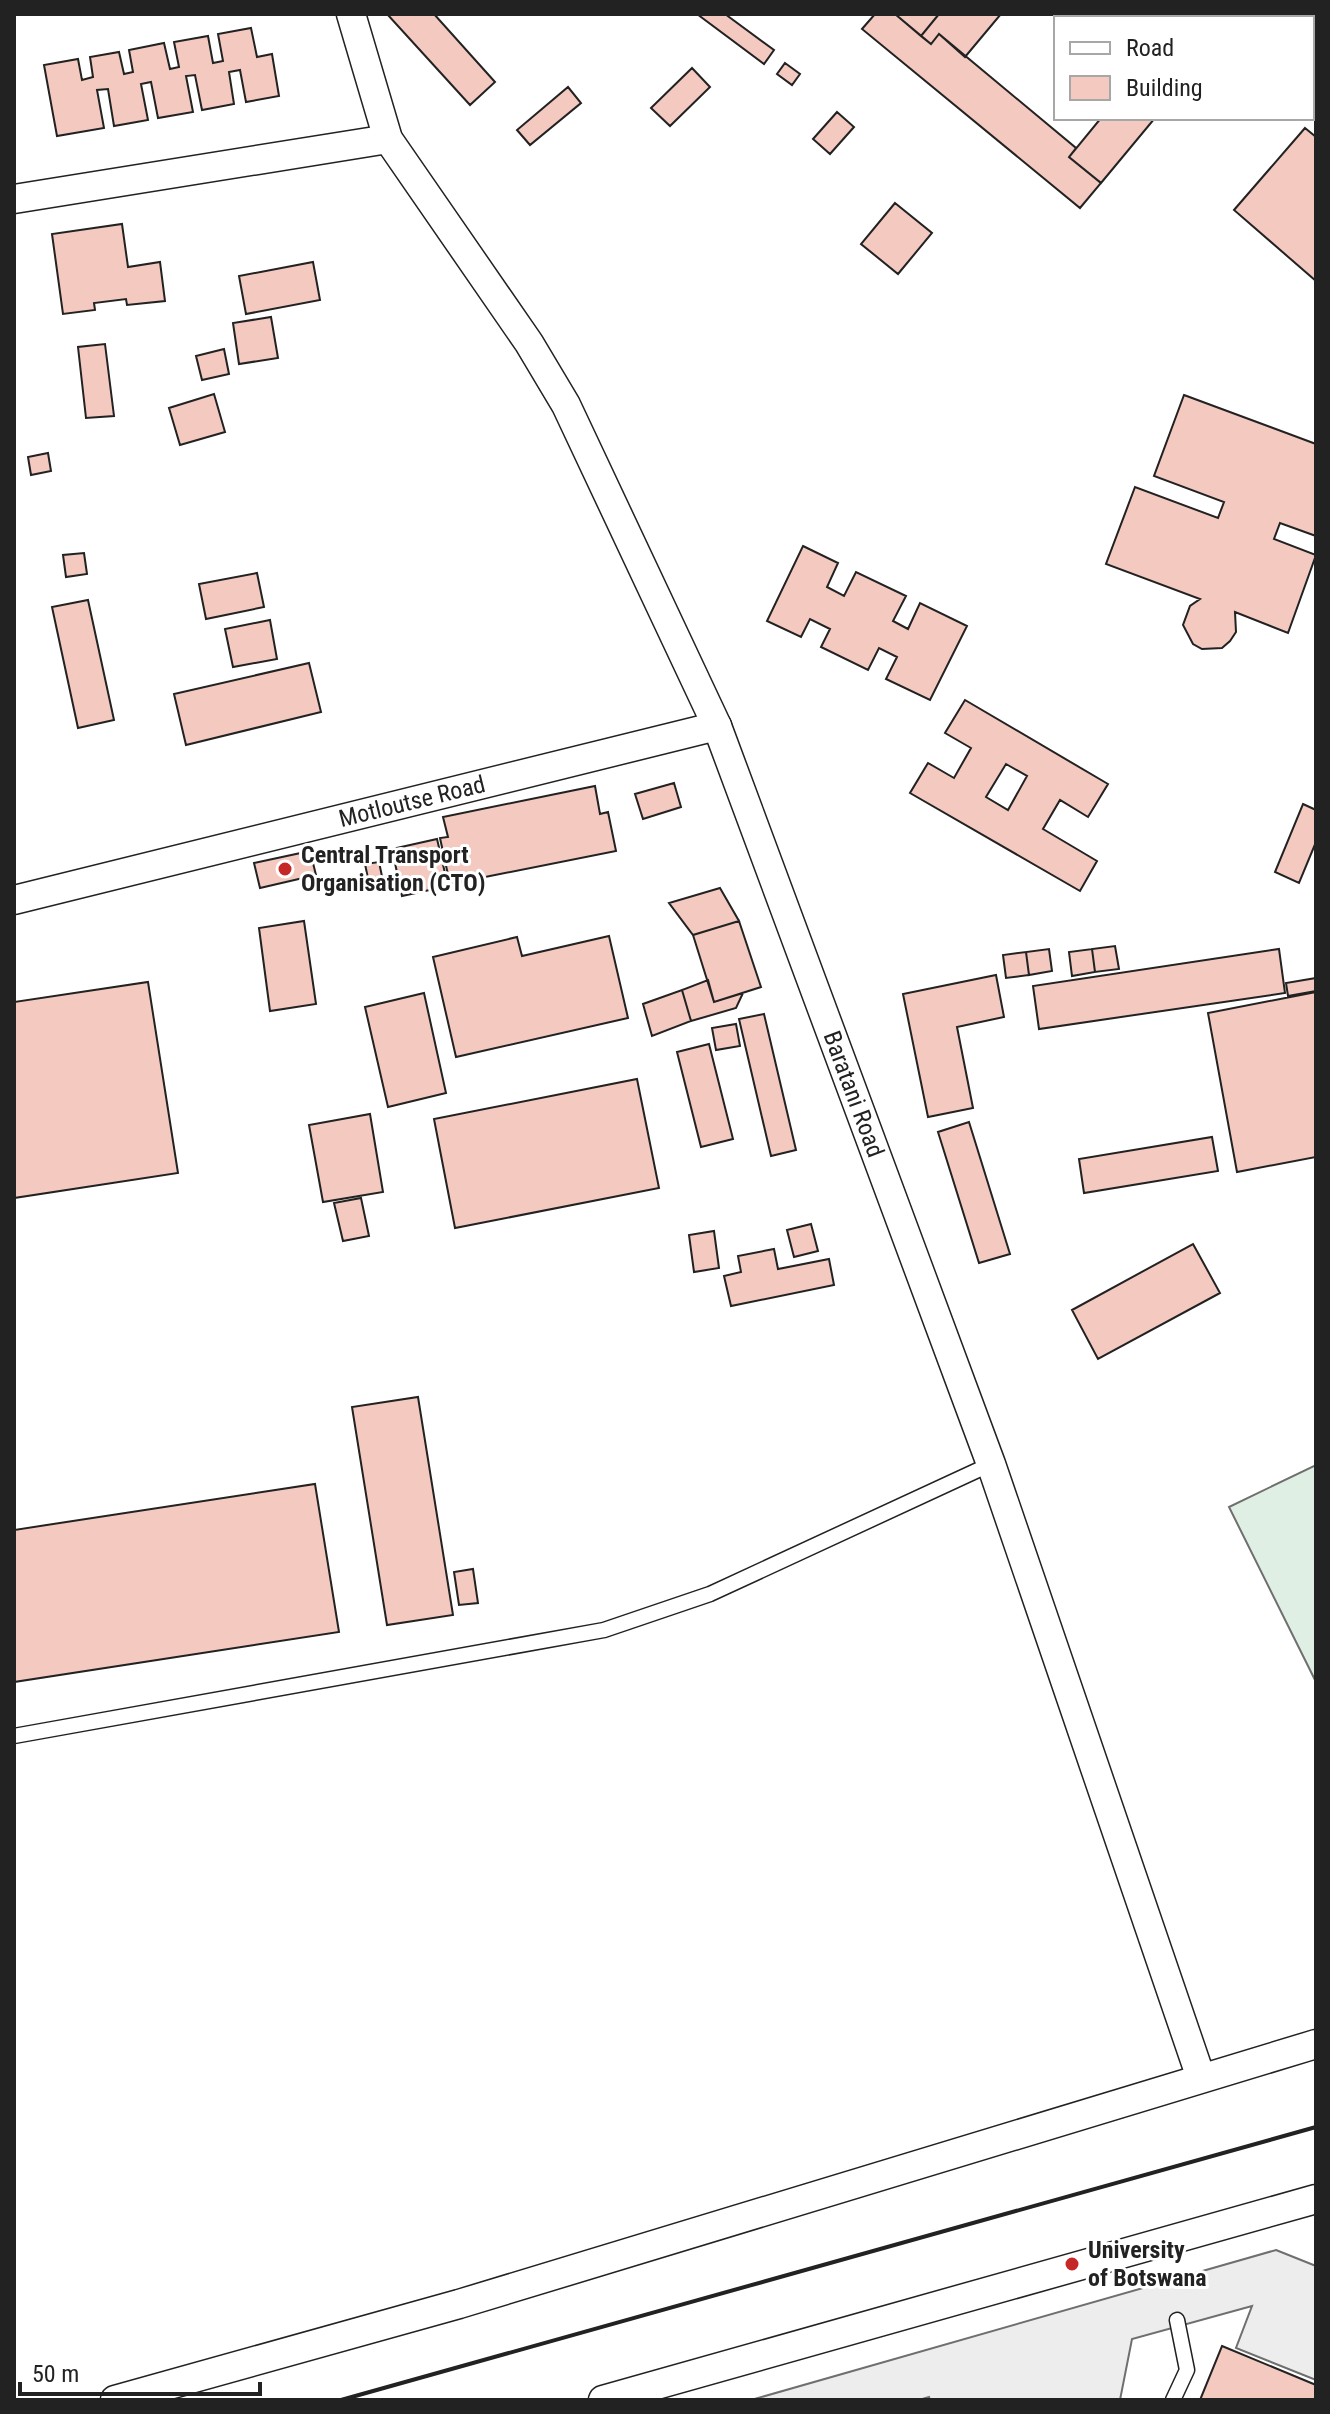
<svg xmlns="http://www.w3.org/2000/svg" width="1330" height="2414" font-family="'Roboto Condensed',sans-serif">
	<style>
		.pitch { fill: #e0efe3; stroke: #6f6f6f; stroke-width: 2 }
		.parking { fill: #ededed; stroke: #6f6f6f; stroke-width: 2 }
		.building { fill: #f3c9c0; stroke: #222; stroke-width: 2; fill-rule: evenodd }
		.lines { fill: none; stroke-linecap: round; stroke-linejoin: round }
		.lane-casing { stroke: #222; stroke-width: 17 }
		.street-casing { stroke: #222; stroke-width: 31 }
		.lane { stroke: #fff; stroke-width: 14 }
		.street { stroke: #fff; stroke-width: 28 }
		.wall { stroke: #222; stroke-width: 4 }
		.poi-dot { fill: #c62828; stroke: #fff; stroke-width: 3 }
		.labels { text-anchor: middle; stroke-width: 6; stroke-linejoin: round; paint-order: stroke }
		.street-label { font-size: 24px; fill: #222; stroke: #fff }
		.poi-label { font-size: 24px; font-weight: bold; fill: #222; stroke: #fff; text-anchor: start }
	</style>
	<rect width="100%" height="100%" fill="#fff"/>
	<path class="pitch" d="M 1316,1465 L 1316,1682 L 1229,1507 Z"/>
	<path class="parking" d="M 1276,2250 L 1316,2266 L 1316,2380 L 1236,2348 L 1252,2306 L 1132,2339 L 1120,2400 L 930,2400 L 929,2397 L 919,2400 L 751,2400 Z"/>
	<path class="building" d="M 387,14 L 434,14 L 495,82 L 470,105 Z
		M 697,14 L 725,14 L 774,50 L 764,64 Z
		M 875,14 L 895,14 L 931,44 L 939,34 L 1076,148 L 1069,157 L 1101,183 L 1080,208 L 862,29 Z
		M 895,14 L 939,14 L 921,36 Z
		M 939,14 L 1001,14 L 965,57 L 939,34 L 931,44 L 921,36 Z
		M 1130,14 L 1204,14 L 1201,18 L 1126,18 Z
		M 251,28 L 257,57 L 272,54 L 279,96 L 246,102 L 240,70 L 229,72 L 234,104 L 202,110 L 195,75 L 186,76 L 193,112 L 158,118 L 151,82 L 141,84 L 148,120 L 114,126 L 108,89 L 97,90 L 104,128 L 57,136 L 44,65 L 78,59 L 82,80 L 93,77 L 90,57 L 119,52 L 124,74 L 133,72 L 129,50 L 164,43 L 170,69 L 179,67 L 174,42 L 208,36 L 213,63 L 223,61 L 218,34 Z
		M 785,63 L 800,74 L 792,85 L 777,74 Z
		M 692,68 L 710,87 L 670,126 L 651,108 Z
		M 568,87 L 581,103 L 530,145 L 517,130 Z
		M 837,112 L 854,127 L 830,154 L 813,139 Z
		M 1101,118 L 1155,118 L 1101,183 L 1069,157 Z
		M 1305,128 L 1316,137 L 1316,281 L 1234,210 Z
		M 895,203 L 932,233 L 898,274 L 861,244 Z
		M 122,224 L 128,267 L 160,262 L 165,301 L 127,305 L 126,299 L 94,303 L 95,310 L 63,314 L 52,234 Z
		M 313,262 L 320,300 L 246,314 L 239,276 Z
		M 271,317 L 278,358 L 239,364 L 233,323 Z
		M 105,344 L 114,416 L 86,418 L 78,347 Z
		M 224,349 L 229,374 L 202,380 L 196,356 Z
		M 214,394 L 225,432 L 180,445 L 169,408 Z
		M 1184,395 L 1316,444 L 1316,536 L 1280,523 L 1274,539 L 1316,555 L 1288,633 L 1235,612 L 1236,632 L 1230,641 L 1222,648 L 1202,649 L 1193,644 L 1183,625 L 1190,606 L 1200,599 L 1106,564 L 1135,487 L 1218,518 L 1224,502 L 1154,476 Z
		M 48,453 L 51,471 L 31,475 L 28,457 Z
		M 803,546 L 838,563 L 827,587 L 844,596 L 856,572 L 906,596 L 893,621 L 908,629 L 920,603 L 967,626 L 930,700 L 886,679 L 897,657 L 879,648 L 868,670 L 821,647 L 830,629 L 810,619 L 801,637 L 767,621 Z
		M 84,553 L 87,574 L 66,577 L 63,555 Z
		M 257,573 L 264,607 L 206,619 L 199,584 Z
		M 88,600 L 114,720 L 78,728 L 52,607 Z
		M 270,620 L 277,659 L 233,667 L 225,629 Z
		M 309,663 L 321,712 L 186,745 L 174,694 Z
		M 965,700 L 1108,784 L 1088,817 L 1060,800 L 1043,829 L 1097,861 L 1080,891 L 910,793 L 928,763 L 954,778 L 971,748 L 945,733 ZM 1006,764 L 1027,776 L 1008,810 L 986,797 Z
		M 674,783 L 681,807 L 643,819 L 635,794 Z
		M 595,786 L 600,814 L 608,812 L 616,851 L 450,884 L 440,838 L 448,837 L 443,817 Z
		M 1303,804 L 1316,810 L 1316,842 L 1299,883 L 1275,872 Z
		M 437,839 L 448,886 L 402,896 L 392,849 Z
		M 310,851 L 316,875 L 260,888 L 254,863 Z
		M 379,862 L 384,886 L 370,888 L 365,864 Z
		M 720,888 L 739,921 L 693,935 L 669,903 Z
		M 304,921 L 316,1004 L 270,1011 L 259,928 Z
		M 739,921 L 761,987 L 714,1002 L 693,935 Z
		M 609,936 L 628,1018 L 456,1057 L 433,957 L 517,937 L 522,956 Z
		M 1115,946 L 1119,969 L 1095,972 L 1092,949 Z
		M 1049,949 L 1052,971 L 1029,975 L 1026,952 Z
		M 1092,949 L 1095,972 L 1072,976 L 1069,952 Z
		M 1279,949 L 1285,993 L 1039,1029 L 1033,986 Z
		M 1026,952 L 1029,975 L 1006,978 L 1003,955 Z
		M 996,975 L 1004,1017 L 957,1027 L 973,1108 L 928,1117 L 903,994 Z
		M 1316,978 L 1316,991 L 1288,996 L 1286,983 Z
		M 708,980 L 714,1002 L 743,993 L 736,1008 L 691,1021 L 682,990 Z
		M 148,982 L 178,1173 L 14,1198 L 14,1002 Z
		M 682,990 L 691,1021 L 652,1036 L 643,1004 Z
		M 1316,992 L 1316,1157 L 1237,1172 L 1208,1013 Z
		M 424,993 L 446,1093 L 388,1107 L 365,1007 Z
		M 764,1014 L 796,1150 L 771,1156 L 739,1019 Z
		M 736,1024 L 740,1046 L 716,1050 L 712,1028 Z
		M 709,1044 L 733,1139 L 701,1147 L 677,1052 Z
		M 637,1079 L 659,1188 L 455,1228 L 434,1119 Z
		M 370,1114 L 383,1192 L 323,1202 L 309,1125 Z
		M 969,1122 L 1010,1254 L 979,1263 L 938,1132 Z
		M 1212,1137 L 1218,1171 L 1084,1193 L 1079,1159 Z
		M 361,1198 L 369,1236 L 343,1241 L 334,1203 Z
		M 811,1224 L 818,1251 L 794,1257 L 787,1230 Z
		M 714,1231 L 719,1268 L 694,1272 L 689,1235 Z
		M 1193,1244 L 1220,1293 L 1098,1359 L 1072,1310 Z
		M 774,1249 L 778,1269 L 829,1259 L 834,1285 L 731,1306 L 724,1276 L 741,1272 L 738,1256 Z
		M 418,1397 L 453,1615 L 387,1625 L 352,1407 Z
		M 315,1484 L 339,1632 L 14,1682 L 14,1530 Z
		M 473,1569 L 478,1603 L 459,1605 L 454,1572 Z
		M 1222,2346 L 1316,2385 L 1316,2400 L 1200,2400 Z"/>
	<g class="lines">
		<defs>
			<path id="lane" d="M 14,1736 L 604,1630 L 710,1594 L 991,1464
				M 1173,2400 L 1187,2370 L 1177,2320"/>
			<g id="street">
				<path id="s1" d="M 351,14 L 388,139 L 529,343 L 566,405 L 717,726 L 991,1464 L 1201,2078"/>
				<path d="M 14,199 L 388,139"/>
				<path id="s2" d="M 14,900 L 717,726"/>
				<path d="M 115,2400 L 459,2304 L 1316,2044"/>
				<path d="M 603,2400 L 1316,2199"/>
			</g>
		</defs>
		<use href="#lane" class="lane-casing"/>
		<use href="#street" class="street-casing"/>
		<use href="#lane" class="lane"/>
		<use href="#street" class="street"/>
		<path class="wall" d="M 341,2400 L 1316,2127"/>
	</g>
	<g class="poi-dot">
		<circle cx="285" cy="869" r="8"/>
		<circle cx="1072" cy="2264" r="8"/>
	</g>
	<g class="labels">
		<g class="street-label">
			<text dy="8" stroke="none"><textPath href="#s2" startOffset="410">Motloutse Road</textPath></text>
			<text dy="8" stroke="none"><textPath href="#s1" startOffset="1198">Baratani Road</textPath></text>
		</g>
		<g class="poi-label">
			<text x="301" y="863">Central Transport<tspan x="301" dy="28">Organisation (CTO)</tspan></text>
			<text x="1088" y="2258">University<tspan x="1088" dy="28">of Botswana</tspan></text>
		</g>
	</g>
	<rect width="1330" height="2414" fill="none" stroke="#222222" stroke-width="32"/>
	<rect x="1054" y="16" width="260" height="104" fill="#ffffff" stroke="#a7a7a7" stroke-width="2"/>
	<rect x="1070" y="42" width="40" height="12" fill="#ffffff" stroke="#a7a7a7" stroke-width="2"/>
	<text x="1126" y="56" font-size="24" fill="#222222">Road</text>
	<rect x="1070" y="76" width="40" height="24" fill="#f3c9c0" stroke="#a7a7a7" stroke-width="2"/>
	<text x="1126" y="96" font-size="24" fill="#222222">Building</text>
	<path d="M20 2382v12h240v-12" fill="none" stroke="#222222" stroke-width="4"/>
	<text x="32" y="2382" font-size="24" fill="#222222" stroke="#ffffff" stroke-width="6" paint-order="stroke">50 m</text>
</svg>
